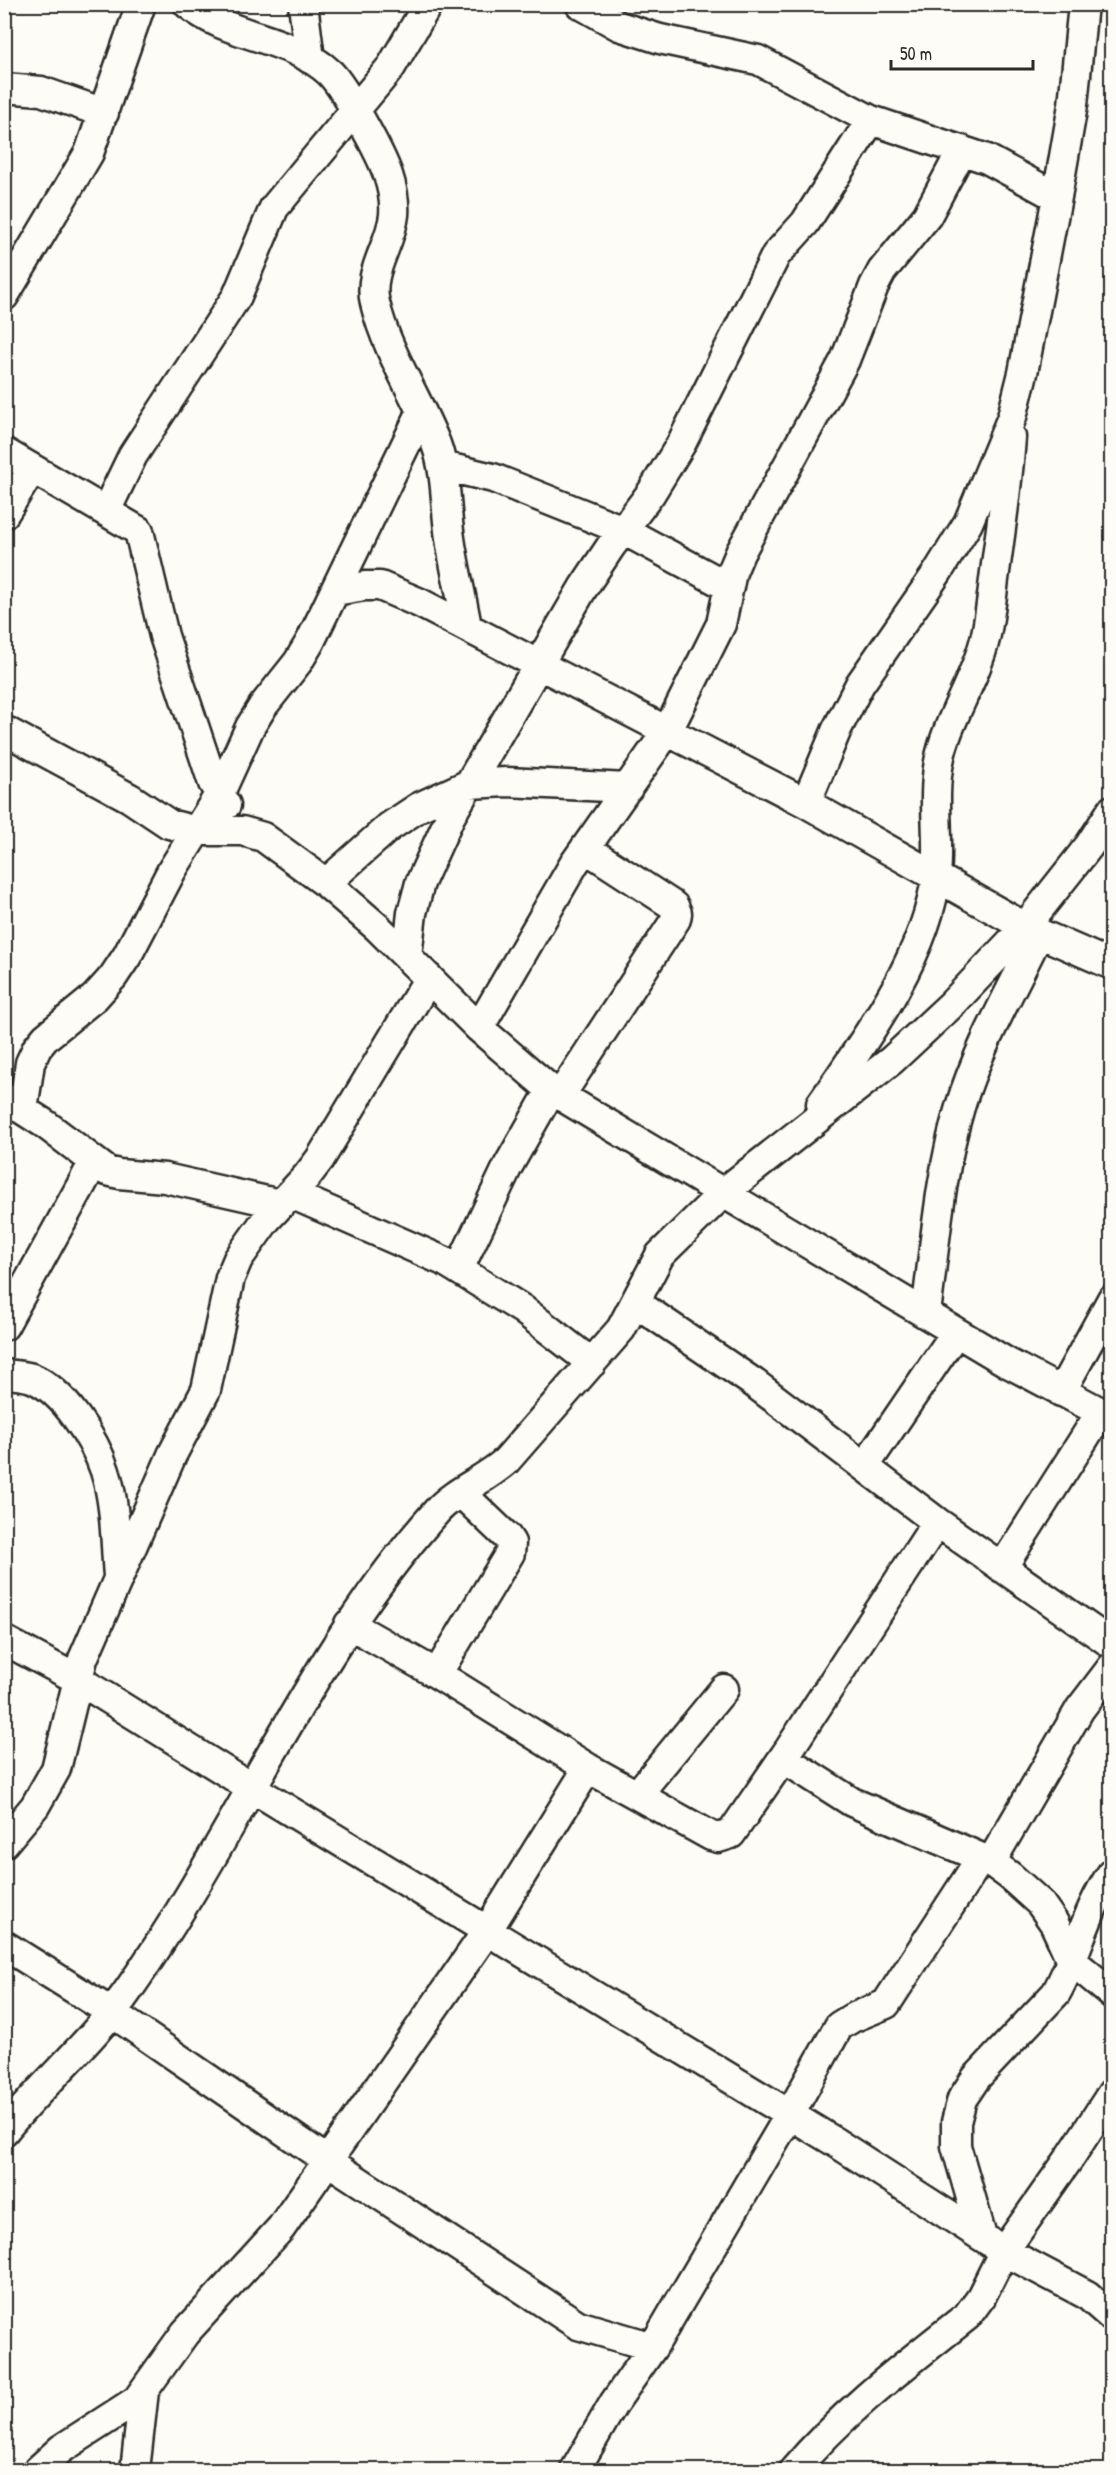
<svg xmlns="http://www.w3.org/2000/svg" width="1116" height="2475" font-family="'Patrick Hand',sans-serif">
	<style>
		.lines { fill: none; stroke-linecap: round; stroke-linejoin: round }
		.minor-casing { stroke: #2b2b2b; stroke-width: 33 }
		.minor { stroke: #fdfcf7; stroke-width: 28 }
	</style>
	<rect width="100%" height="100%" fill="#fdfcf7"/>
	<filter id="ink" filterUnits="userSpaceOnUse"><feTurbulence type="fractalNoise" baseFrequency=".0167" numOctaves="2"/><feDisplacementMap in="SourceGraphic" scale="12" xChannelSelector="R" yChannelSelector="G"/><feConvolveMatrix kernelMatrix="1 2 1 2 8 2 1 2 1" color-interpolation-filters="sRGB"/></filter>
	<g filter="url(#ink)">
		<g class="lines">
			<defs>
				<path id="minor" d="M 188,4 C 229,38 290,36 330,73 C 345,88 381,154 388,175 C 392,187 395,203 394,215 C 391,245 367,272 375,303 C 387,353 417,396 436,444 C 447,474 445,506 450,538 C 454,567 462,597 467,627
					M 303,4 L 310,59
					M 580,4 L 619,26 L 660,39 L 758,60 L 871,120 L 987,159 L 1057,197
					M 4,88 L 41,91 L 104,113
					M 4,296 L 89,153 L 141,4
					M 4,452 L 139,531 L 164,636 L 213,783 L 226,805
					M 443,466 L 493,478 L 623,530 L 729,587
					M 106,511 L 133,455 L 237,296 L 274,208 L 391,67 L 428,4
					M 4,514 L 32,469
					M 335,591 L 365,586 L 380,586 L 420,603 L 806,803 L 1025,927 L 1112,965
					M 4,730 L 130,798 L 169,824 L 197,831 L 242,831 L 263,837 L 326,883 L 378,928 L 479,1028 L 551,1090 L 1008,1363 L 1112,1418
					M 806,803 L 837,729 L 860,684 L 937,573 L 968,523 L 1012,417 L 1023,373 L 1057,197 L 1073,105 L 1083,4
					M 326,883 L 389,827 L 419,807 L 469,784 L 507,782 L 628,788
					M 407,956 L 412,913 L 420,883 L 450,817 L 583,588 L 611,546 L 651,493 L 681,444 L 776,255 L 805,223 L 871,120
					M 479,1028 L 574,864 L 668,730 L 721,624 L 732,572 L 740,553 L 845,360 L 874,286 L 882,271 L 927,216 L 962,150
					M 560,1096 L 676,919 L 677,913 L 674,906 L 585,848
					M 6,1099 L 45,1124 L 107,1171 L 119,1174 L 165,1178 L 280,1204
					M 821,1104 C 864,1042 929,952 936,875 C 940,838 932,799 939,762 C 946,722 975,681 985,639 C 990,618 992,594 995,572 C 1001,527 1008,483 1011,437
					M 23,1109 L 30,1063 L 37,1048 L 46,1037 L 95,997 L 113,977 L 127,956 L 172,870 L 219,795 L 250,727 L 263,706 L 298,662 L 310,642 L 421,413
					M 291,1194 L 446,1262 L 522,1309 L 592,1363
					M 459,1269 L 508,1166 L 551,1090
					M 636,1303 L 754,1383 L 937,1522 L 1112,1644
					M 926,1313 C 935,1245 940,1173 960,1107 C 978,1047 1012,990 1039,933
					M 4,1326 L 94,1162
					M 4,1374 C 13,1375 23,1375 32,1378 C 63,1390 95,1440 105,1471 C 116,1504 115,1542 118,1576
					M 1061,1392 L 1112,1299
					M 865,1466 L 956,1332
					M 1002,1568 L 1101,1412
					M 349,1624 L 437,1674 L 588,1768 L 711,1836 L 718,1838 L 731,1834 L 790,1748 L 937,1522
					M 4,1640 L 77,1679 L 252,1788 L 835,2142 L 1004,2251 L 1087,2295 L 1112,2317
					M 437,1674 L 510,1553 L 511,1543 L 507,1537 L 461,1493
					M 783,1758 L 852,1802 L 991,1862 L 1010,1876 L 1040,1903 L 1054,1923 L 1071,1960 L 1112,1994
					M 637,1795 L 724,1689
					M 4,1843 L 35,1806 L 56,1769 L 83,1659 L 172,1455 L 206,1390 L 230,1278 L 238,1259 L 266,1220 L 307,1176 L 320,1159 L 429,978
					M 991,1862 L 1080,1709 L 1112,1667
					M 4,1945 L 111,2012 L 328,2161 L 578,2325 L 653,2347
					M 4,2131 C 43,2083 92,2042 127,1992 C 237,1836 309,1654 437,1511 C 456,1490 485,1480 506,1461 L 621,1329 L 660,1255 L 724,1192 L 892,1060 L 952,1004 L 1025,927 L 1089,846 L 1112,810
					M 982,2236 L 956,2146 L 956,2122 L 962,2099 L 976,2078 L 1056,1993 C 1078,1954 1085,1912 1112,1873
					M 38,2470 L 61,2449 L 137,2400 L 185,2333 L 281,2228 L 487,1931 L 588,1768
					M 135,2470 L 144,2391
					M 575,2470 L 614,2403 L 653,2347 L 790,2114 L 839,2026 L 852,2018 L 886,2004 L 981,1858
					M 794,2470 C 846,2409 904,2366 967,2316 L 981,2297 L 1004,2251 L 1069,2159 L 1112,2093"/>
			</defs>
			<use href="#minor" class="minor-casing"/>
			<use href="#minor" class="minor"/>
		</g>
	</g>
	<rect width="1116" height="2475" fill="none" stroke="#fdfcf7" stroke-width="24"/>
	<rect x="12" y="12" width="1092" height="2451" fill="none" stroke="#2b2b2b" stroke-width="2" filter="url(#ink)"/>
	<path d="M891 60v9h142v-9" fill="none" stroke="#2b2b2b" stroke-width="3"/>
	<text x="900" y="60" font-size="18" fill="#2b2b2b" stroke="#fdfcf7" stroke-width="4.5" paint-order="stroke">50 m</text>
</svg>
